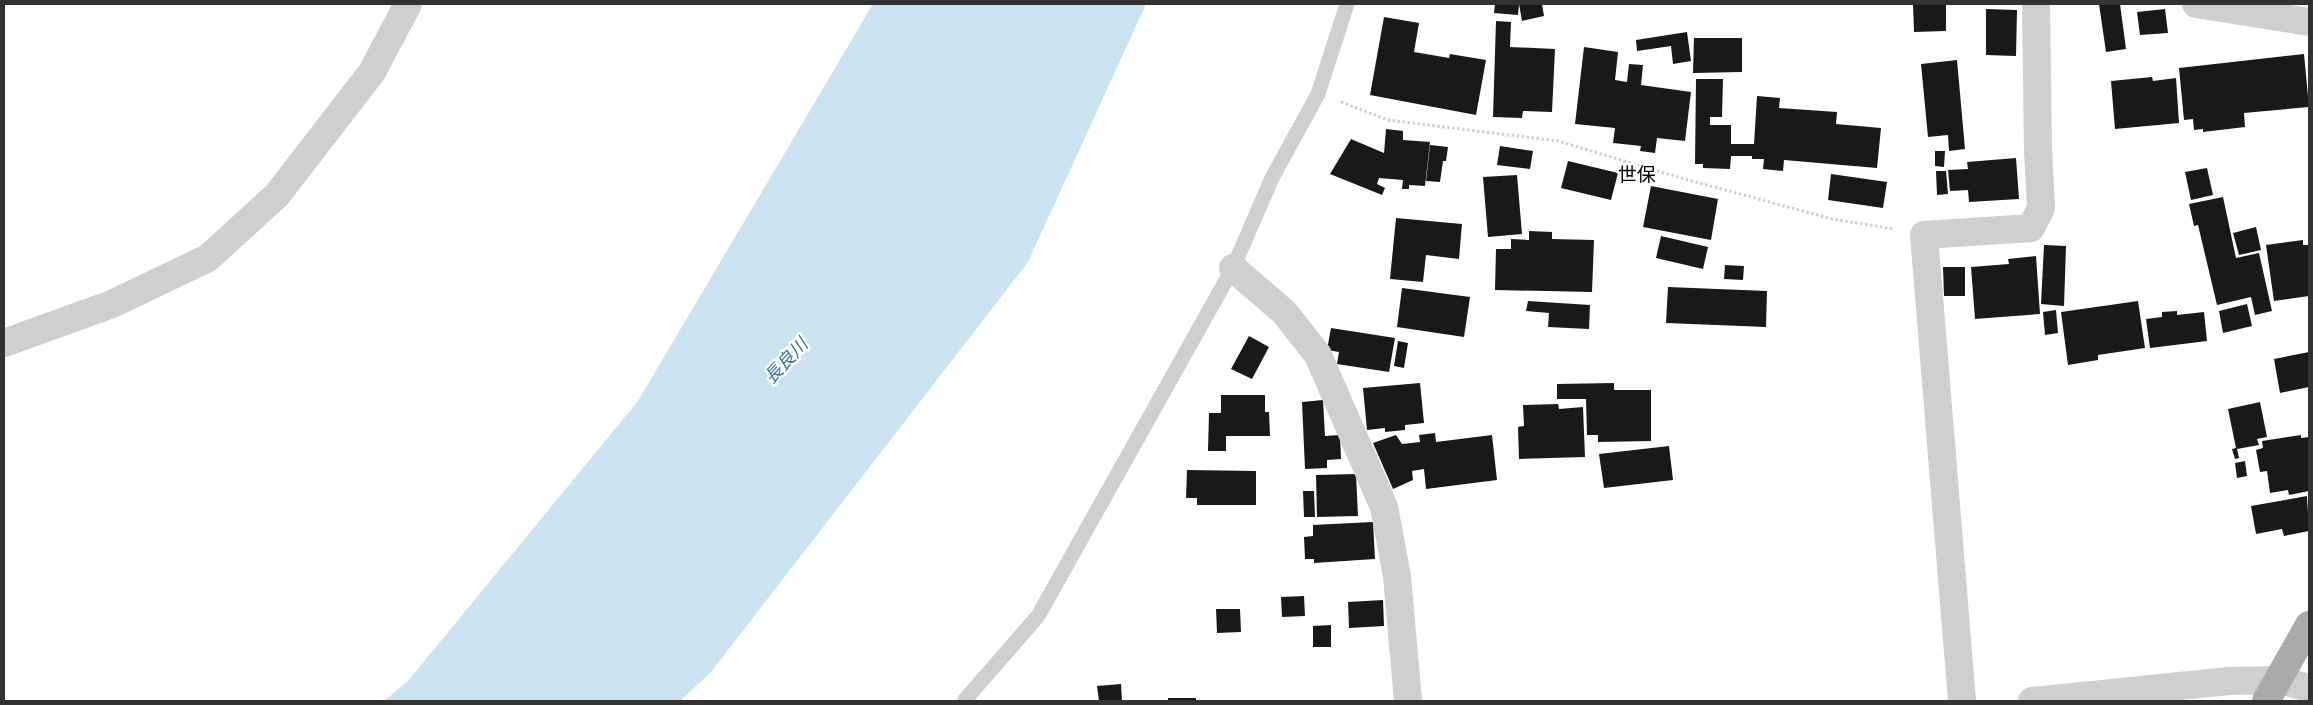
<svg xmlns="http://www.w3.org/2000/svg" width="2313" height="705" font-family="'Open Sans','Noto Sans JP',sans-serif">
	<style>
		.water { fill: #cbe2f0 }
		.building { fill: #191919 }
		.lines { fill: none; stroke-linecap: round; stroke-linejoin: round }
		.path { stroke: #cfcfcf; stroke-width: 3; stroke-dasharray: 2.5 2.5; stroke-linecap: butt }
		.service { stroke: #cfcfcf; stroke-width: 15 }
		.minor { stroke: #cfcfcf; stroke-width: 28 }
		.primary { stroke: #aaa; stroke-width: 28 }
		.labels { text-anchor: middle; stroke-width: 5; stroke-linejoin: round; paint-order: stroke }
		.water-label { font-size: 18px; font-style: italic; fill: #39759b; stroke: #fff }
		.quarter-label { font-size: 19px; fill: #000; stroke: #fff }
	</style>
	<rect width="100%" height="100%" fill="#fff"/>
	<path class="water" d="M 873,4 L 1146,4 L 1028,262 L 711,672 L 680,701 L 384,701 L 408,681 L 638,401 Z"/>
	<path class="building" d="M 1495,4 L 1519,5 L 1518,15 L 1494,13 Z
		M 1519,4 L 1542,4 L 1544,16 L 1522,21 Z
		M 1913,4 L 1946,4 L 1946,31 L 1914,32 Z
		M 2099,4 L 2120,4 L 2126,49 L 2106,52 Z
		M 1986,9 L 2017,10 L 2016,56 L 1986,55 Z
		M 2165,9 L 2168,33 L 2140,35 L 2137,12 Z
		M 1384,17 L 1419,23 L 1414,52 L 1449,58 L 1450,54 L 1486,60 L 1476,115 L 1370,95 Z
		M 1496,21 L 1511,22 L 1510,47 L 1555,49 L 1552,112 L 1523,111 L 1522,118 L 1493,117 Z
		M 1687,32 L 1691,61 L 1673,64 L 1671,46 L 1637,51 L 1636,40 Z
		M 1694,38 L 1742,38 L 1742,72 L 1693,73 Z
		M 1584,47 L 1618,52 L 1615,80 L 1627,82 L 1629,64 L 1643,65 L 1641,85 L 1691,92 L 1685,141 L 1657,138 L 1655,153 L 1640,151 L 1641,146 L 1613,143 L 1615,128 L 1575,124 Z
		M 2304,54 L 2309,107 L 2244,113 L 2245,127 L 2203,132 L 2203,129 L 2194,130 L 2193,119 L 2184,120 L 2179,68 Z
		M 1957,60 L 1965,149 L 1949,151 L 1948,135 L 1928,137 L 1921,64 Z
		M 2152,77 L 2153,81 L 2176,78 L 2179,123 L 2115,129 L 2111,81 Z
		M 1696,79 L 1723,79 L 1722,117 L 1710,117 L 1710,125 L 1731,125 L 1731,144 L 1754,144 L 1757,96 L 1780,98 L 1779,108 L 1837,112 L 1836,124 L 1881,128 L 1877,168 L 1784,160 L 1783,171 L 1763,169 L 1764,159 L 1752,159 L 1752,156 L 1731,156 L 1730,169 L 1703,168 L 1703,164 L 1695,164 Z
		M 1386,129 L 1403,131 L 1403,140 L 1430,142 L 1425,186 L 1409,185 L 1409,189 L 1402,189 L 1403,180 L 1379,178 L 1377,184 L 1385,188 L 1382,195 L 1330,174 L 1351,139 L 1384,153 Z
		M 1430,145 L 1448,147 L 1446,161 L 1443,161 L 1440,182 L 1426,181 Z
		M 1500,146 L 1533,151 L 1530,169 L 1497,165 Z
		M 1935,151 L 1945,151 L 1944,167 L 1935,166 Z
		M 2016,158 L 2019,199 L 1969,202 L 1968,190 L 1950,191 L 1948,170 L 1968,169 L 1967,162 Z
		M 1568,161 L 1618,173 L 1611,200 L 1561,188 Z
		M 2207,168 L 2213,195 L 2191,200 L 2185,172 Z
		M 1936,171 L 1946,171 L 1948,194 L 1937,195 Z
		M 1831,174 L 1887,182 L 1883,208 L 1828,200 Z
		M 1517,175 L 1522,234 L 1488,237 L 1483,177 Z
		M 1651,186 L 1718,199 L 1711,240 L 1643,227 Z
		M 2223,197 L 2236,258 L 2259,253 L 2272,311 L 2255,315 L 2251,297 L 2217,305 L 2198,225 L 2194,226 L 2189,204 Z
		M 1396,218 L 1462,224 L 1459,259 L 1426,255 L 1423,282 L 1390,279 Z
		M 2256,227 L 2261,250 L 2239,255 L 2233,233 Z
		M 1529,231 L 1552,232 L 1552,239 L 1594,240 L 1592,292 L 1495,290 L 1496,249 L 1511,249 L 1511,239 L 1529,240 Z
		M 1661,236 L 1708,247 L 1703,269 L 1656,258 Z
		M 2303,240 L 2303,245 L 2309,245 L 2309,296 L 2274,301 L 2266,245 Z
		M 2044,245 L 2066,246 L 2064,306 L 2041,304 Z
		M 2036,256 L 2040,314 L 1975,319 L 1971,267 L 2009,264 L 2008,259 Z
		M 1725,265 L 1744,266 L 1743,280 L 1724,279 Z
		M 1943,267 L 1965,267 L 1965,296 L 1944,296 Z
		M 1668,287 L 1767,291 L 1766,327 L 1666,323 Z
		M 1402,288 L 1470,297 L 1464,337 L 1397,327 Z
		M 1528,301 L 1590,305 L 1589,329 L 1548,327 L 1549,313 L 1526,311 Z
		M 2138,301 L 2145,348 L 2098,355 L 2098,360 L 2068,365 L 2061,312 Z
		M 2247,304 L 2252,326 L 2223,333 L 2219,311 Z
		M 2056,310 L 2058,333 L 2045,335 L 2043,312 Z
		M 2177,311 L 2177,315 L 2204,312 L 2207,341 L 2150,348 L 2146,319 L 2162,317 L 2162,312 Z
		M 1331,328 L 1395,338 L 1389,372 L 1337,364 L 1339,352 L 1327,350 Z
		M 1249,336 L 1269,347 L 1252,379 L 1231,369 Z
		M 1398,341 L 1408,343 L 1404,368 L 1394,366 Z
		M 2309,352 L 2309,387 L 2280,393 L 2274,359 Z
		M 1420,383 L 1424,423 L 1405,425 L 1405,430 L 1385,432 L 1385,428 L 1367,430 L 1363,388 Z
		M 1614,383 L 1614,390 L 1651,390 L 1651,441 L 1598,442 L 1598,435 L 1587,435 L 1586,399 L 1557,399 L 1557,384 Z
		M 1221,395 L 1265,395 L 1265,412 L 1269,412 L 1270,436 L 1226,436 L 1226,451 L 1208,451 L 1209,413 L 1221,413 Z
		M 1323,400 L 1325,436 L 1340,435 L 1341,459 L 1327,460 L 1327,468 L 1305,469 L 1302,402 Z
		M 2260,402 L 2267,437 L 2257,439 L 2259,445 L 2237,449 L 2239,458 L 2235,459 L 2232,449 L 2236,448 L 2228,409 Z
		M 1558,404 L 1559,409 L 1583,407 L 1585,457 L 1519,459 L 1518,427 L 1524,426 L 1523,405 Z
		M 1435,433 L 1436,442 L 1492,435 L 1497,480 L 1426,489 L 1424,469 L 1412,471 L 1413,480 L 1393,489 L 1373,443 L 1396,435 L 1402,444 L 1420,442 L 1419,435 Z
		M 2301,435 L 2301,438 L 2309,437 L 2309,491 L 2289,495 L 2288,490 L 2270,493 L 2267,471 L 2260,472 L 2256,450 L 2263,448 L 2262,441 Z
		M 1669,446 L 1673,480 L 1604,488 L 1599,454 Z
		M 2245,461 L 2247,476 L 2237,478 L 2235,463 Z
		M 1187,470 L 1256,471 L 1256,505 L 1197,505 L 1197,498 L 1186,498 Z
		M 1356,474 L 1358,516 L 1317,517 L 1316,475 Z
		M 1303,491 L 1314,491 L 1315,517 L 1304,517 Z
		M 2307,496 L 2309,531 L 2284,536 L 2282,529 L 2256,534 L 2251,506 Z
		M 1373,522 L 1375,559 L 1314,563 L 1314,559 L 1305,559 L 1304,537 L 1313,536 L 1313,525 Z
		M 1304,596 L 1305,616 L 1282,617 L 1281,597 Z
		M 1383,600 L 1384,626 L 1349,628 L 1348,602 Z
		M 1216,609 L 1240,609 L 1241,632 L 1217,633 Z
		M 1331,625 L 1331,647 L 1313,647 L 1313,626 Z
		M 1121,684 L 1122,701 L 1099,701 L 1097,686 Z
		M 1168,698 L 1196,698 L 1196,701 L 1168,701 Z"/>
	<g class="lines">
		<path class="path" d="M 1341,102 L 1388,120 L 1558,141 L 1681,178 L 1832,219 L 1894,229"/>
		<path class="service" d="M 964,701 L 1038,616 L 1233,268 L 1272,178 L 1318,94 L 1347,4"/>
		<path class="minor" d="M 2196,4 L 2309,22
			M 1233,268 L 1284,312 L 1318,355 L 1384,507 L 1397,576 L 1408,701
			M 4,343 L 112,304 L 208,258 L 277,195 L 372,72 L 408,4
			M 1962,701 L 1924,235 L 2031,228 L 2041,208 L 2038,150 L 2036,4
			M 2032,701 L 2229,681 L 2280,680 L 2309,688"/>
		<path class="primary" d="M 2266,701 L 2309,625"/>
	</g>
	<g class="labels">
		<g class="water-label">
			<text transform="translate(786 361) rotate(-47)" y="6">長良川</text>
		</g>
		<g class="quarter-label">
			<text x="1637" y="181">世保</text>
		</g>
	</g>
	<rect width="2313" height="705" fill="none" stroke="#323232" stroke-width="10"/>
</svg>
